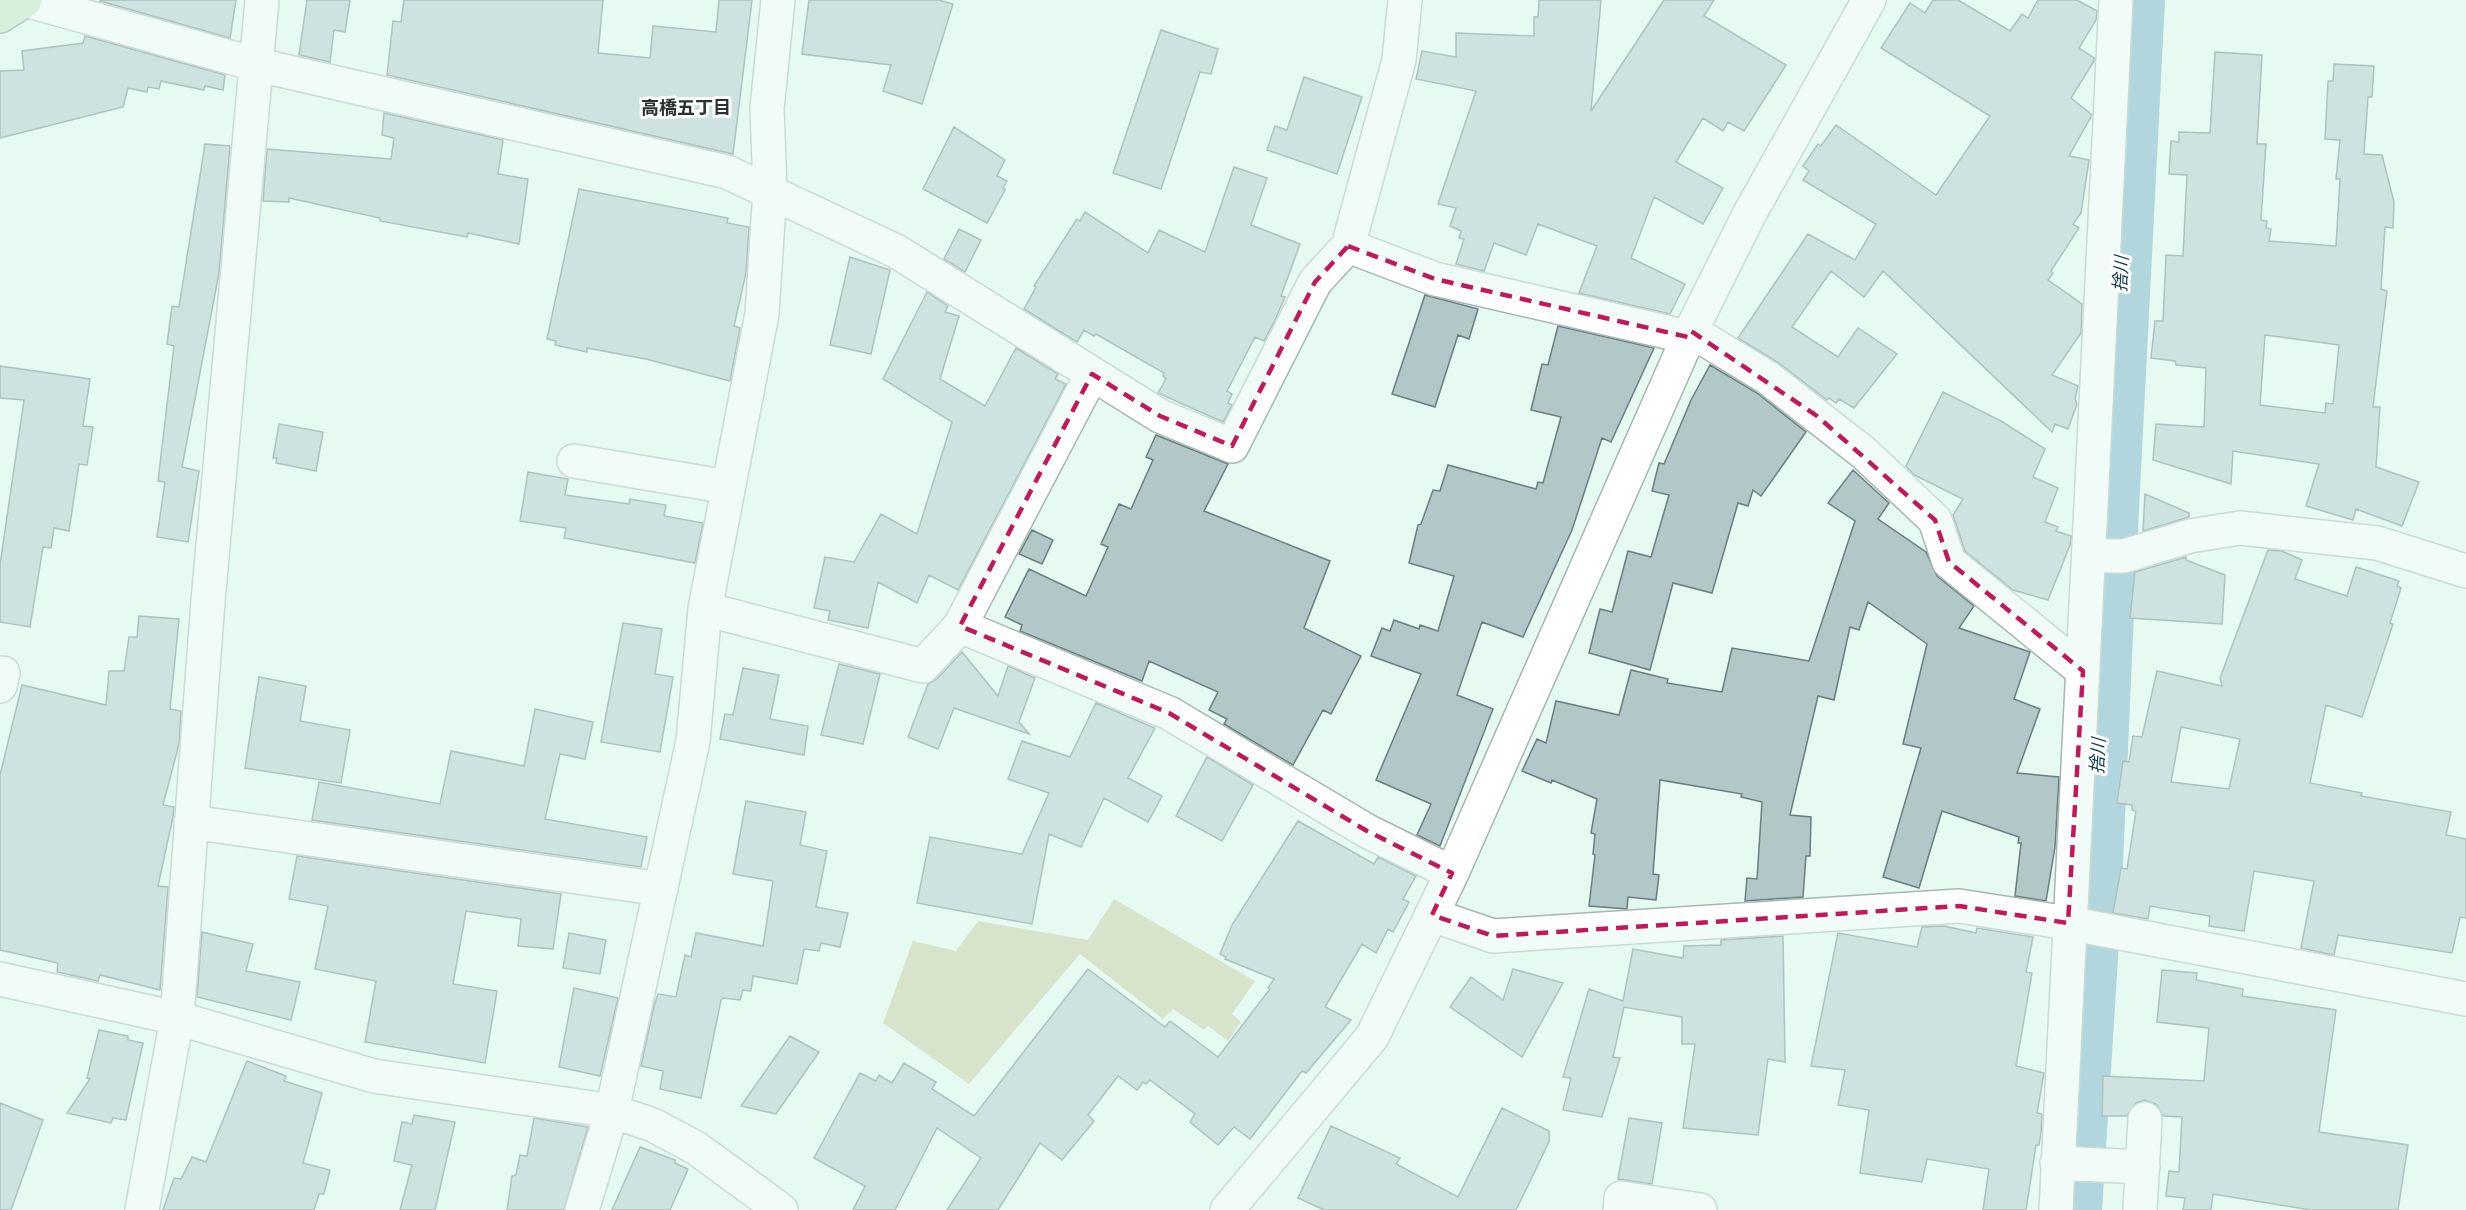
<svg xmlns="http://www.w3.org/2000/svg" width="2466" height="1210" font-family="Lato,'Noto Sans JP',sans-serif">
	<style>
		.green { fill: #c6ca9c }
		.lines { fill: none; stroke-linecap: round; stroke-linejoin: round }
		.river { stroke: #73abc3; stroke-width: 60 }
		.building { fill: #b2c8c8; stroke: #6a7e7e; stroke-width: 1.5; fill-rule: evenodd }
		.minor-casing { stroke: #a5b7b0; stroke-width: 36 }
		.major-casing { stroke: #759970; stroke-width: 36 }
		.minor { stroke: #fff; stroke-width: 33 }
		.major { stroke: #c5e3be; stroke-width: 33 }
		.marked { fill: none; stroke: #c2185b; stroke-width: 4.5; stroke-dasharray: 12 8; stroke-linejoin: round }
		.labels { text-anchor: middle; stroke-width: 6; stroke-linejoin: round; paint-order: stroke }
		.neighbourhood-label { font-size: 18px; font-weight: bold; fill: #2a312e; stroke: #fff }
		.water-label { font-size: 18px; font-style: italic; fill: #093c4d; stroke: #fff }
	</style>
	<rect width="100%" height="100%" fill="#e6faf2"/>
	<path class="green" d="M 1114,899 L 1255,981 L 1232,1014 L 1241,1022 L 1228,1041 L 1208,1026 L 1204,1030 L 1173,1009 L 1163,1019 L 1080,954 L 969,1084 L 883,1023 L 913,941 L 956,951 L 978,921 L 1088,940 Z"/>
	<g class="lines">
		<path class="river" d="M 2107,548 L 2135,0
			M 2091,910 L 2106,566
			M 2072,1210 L 2089,943"/>
	</g>
	<path class="building" d="M 102,0 L 236,0 L 230,38 L 100,1 Z
		M 307,0 L 350,0 L 345,32 L 334,30 L 330,62 L 299,55 Z
		M 404,0 L 603,0 L 598,53 L 650,58 L 653,26 L 716,32 L 719,0 L 752,0 L 733,154 L 387,75 L 393,21 L 401,22 Z
		M 809,0 L 939,0 L 953,4 L 922,104 L 883,91 L 891,65 L 802,54 Z
		M 1539,0 L 1601,0 L 1591,111 L 1664,0 L 1714,0 L 1704,16 L 1786,65 L 1744,131 L 1728,122 L 1723,131 L 1703,118 L 1676,162 L 1723,188 L 1703,224 L 1654,197 L 1631,258 L 1685,284 L 1670,314 L 1579,293 L 1597,246 L 1538,224 L 1526,255 L 1494,243 L 1484,271 L 1456,264 L 1464,239 L 1459,238 L 1461,231 L 1450,226 L 1456,208 L 1438,204 L 1476,91 L 1416,79 L 1422,51 L 1456,57 L 1456,33 L 1534,36 L 1534,17 L 1538,17 Z
		M 1933,0 L 1958,0 L 2010,31 L 2022,14 L 2028,18 L 2038,0 L 2077,0 L 2097,11 L 2096,20 L 2079,48 L 2094,58 L 2094,61 L 2071,98 L 2092,115 L 2069,156 L 2089,160 L 2081,213 L 2073,224 L 2079,228 L 2051,271 L 2053,273 L 2048,280 L 2082,304 L 2081,333 L 2052,375 L 2078,386 L 2075,399 L 2077,404 L 2068,429 L 2055,424 L 2052,432 L 1883,271 L 1864,297 L 1831,271 L 1792,327 L 1838,357 L 1858,328 L 1897,354 L 1854,408 L 1839,399 L 1836,403 L 1829,398 L 1827,400 L 1779,363 L 1738,338 L 1808,234 L 1855,260 L 1876,224 L 1803,180 L 1809,171 L 1803,166 L 1818,144 L 1821,146 L 1836,125 L 1936,195 L 1990,116 L 1881,48 L 1910,3 L 1925,13 Z
		M 1161,30 L 1218,49 L 1211,74 L 1200,72 L 1161,189 L 1113,173 Z
		M 85,36 L 225,75 L 223,90 L 205,86 L 204,90 L 161,81 L 159,89 L 148,87 L 147,92 L 128,88 L 123,107 L 0,138 L 0,71 L 24,70 L 22,51 L 83,43 Z
		M 2215,52 L 2262,55 L 2257,144 L 2266,144 L 2261,220 L 2267,221 L 2266,228 L 2271,229 L 2269,241 L 2336,246 L 2340,179 L 2336,179 L 2340,140 L 2325,139 L 2328,81 L 2333,81 L 2334,64 L 2374,66 L 2372,97 L 2368,97 L 2364,154 L 2382,155 L 2394,202 L 2393,228 L 2385,227 L 2381,289 L 2387,291 L 2373,407 L 2380,407 L 2376,467 L 2419,482 L 2402,526 L 2356,509 L 2353,520 L 2306,506 L 2319,464 L 2233,451 L 2231,484 L 2153,460 L 2156,424 L 2204,427 L 2206,368 L 2176,365 L 2175,361 L 2151,358 L 2155,321 L 2163,321 L 2166,255 L 2183,256 L 2187,175 L 2169,174 L 2171,141 L 2179,142 L 2179,132 L 2210,133 ZM 2265,335 L 2339,345 L 2333,404 L 2326,403 L 2325,413 L 2260,405 Z
		M 1304,77 L 1362,97 L 1337,174 L 1267,150 L 1275,126 L 1287,130 Z
		M 384,113 L 503,140 L 498,174 L 528,179 L 519,244 L 468,233 L 467,237 L 380,221 L 380,218 L 289,198 L 289,202 L 263,201 L 267,149 L 391,159 L 394,138 L 382,135 Z
		M 954,127 L 1005,160 L 997,176 L 1007,181 L 1003,188 L 1005,190 L 987,223 L 923,189 Z
		M 205,144 L 230,146 L 219,273 L 182,467 L 199,471 L 188,542 L 157,537 L 165,482 L 158,481 L 174,346 L 167,344 L 172,306 L 179,307 Z
		M 1234,167 L 1267,178 L 1251,225 L 1300,244 L 1281,296 L 1285,297 L 1275,320 L 1264,341 L 1255,337 L 1227,391 L 1232,394 L 1228,403 L 1232,405 L 1223,422 L 1158,393 L 1166,379 L 1163,376 L 1164,373 L 1096,334 L 1094,336 L 1084,330 L 1077,342 L 1024,309 L 1036,287 L 1034,286 L 1077,219 L 1080,221 L 1085,212 L 1148,253 L 1159,230 L 1205,252 Z
		M 579,189 L 728,218 L 727,223 L 749,227 L 746,273 L 734,326 L 740,328 L 730,381 L 646,359 L 587,348 L 587,352 L 555,345 L 556,341 L 547,339 Z
		M 959,229 L 981,240 L 965,272 L 944,259 Z
		M 850,257 L 890,270 L 871,354 L 830,345 Z
		M 927,292 L 948,306 L 945,312 L 959,316 L 940,379 L 985,406 L 1016,348 L 1058,374 L 1055,379 L 1066,384 L 958,590 L 929,575 L 917,603 L 878,582 L 868,628 L 828,620 L 830,611 L 814,608 L 825,557 L 854,562 L 881,514 L 917,534 L 952,422 L 883,379 Z
		M 1425,295 L 1478,309 L 1469,339 L 1458,335 L 1435,407 L 1392,394 Z
		M 1558,326 L 1654,348 L 1611,442 L 1602,438 L 1572,530 L 1523,637 L 1482,622 L 1457,695 L 1493,709 L 1440,846 L 1417,835 L 1431,804 L 1376,780 L 1421,674 L 1371,656 L 1382,628 L 1390,631 L 1394,620 L 1419,629 L 1420,625 L 1438,631 L 1454,576 L 1409,563 L 1418,525 L 1421,524 L 1433,490 L 1440,491 L 1448,465 L 1536,489 L 1538,482 L 1543,483 L 1561,417 L 1531,410 L 1542,364 L 1548,365 Z
		M 1710,365 L 1757,393 L 1806,432 L 1761,496 L 1753,490 L 1748,506 L 1738,503 L 1712,593 L 1673,583 L 1650,670 L 1589,653 L 1600,609 L 1612,612 L 1628,551 L 1651,557 L 1669,495 L 1652,491 L 1659,463 L 1664,464 L 1691,400 Z
		M 0,366 L 90,379 L 83,426 L 93,427 L 87,465 L 79,464 L 69,531 L 54,528 L 51,548 L 43,547 L 30,627 L 0,622 L 0,565 L 24,400 L 0,398 Z
		M 1943,392 L 2001,421 L 2045,449 L 2033,477 L 2058,488 L 2045,522 L 2058,527 L 2056,531 L 2071,536 L 2070,545 L 2048,600 L 2013,590 L 1965,551 L 1953,515 L 1963,499 L 1914,475 L 1906,466 Z
		M 279,424 L 323,432 L 316,471 L 276,463 L 277,458 L 273,458 Z
		M 1156,435 L 1228,464 L 1204,511 L 1330,561 L 1304,628 L 1361,656 L 1331,714 L 1323,710 L 1293,765 L 1224,724 L 1227,719 L 1209,710 L 1218,692 L 1149,661 L 1142,681 L 1020,631 L 1022,625 L 1005,617 L 1029,569 L 1086,596 L 1108,547 L 1101,544 L 1119,504 L 1131,509 L 1153,460 L 1146,457 Z
		M 1853,470 L 1889,503 L 1878,519 L 1926,552 L 1937,576 L 1974,606 L 1959,628 L 2030,652 L 2014,699 L 2040,709 L 2017,773 L 2059,777 L 2055,847 L 2046,901 L 2015,896 L 2021,843 L 2018,843 L 2019,837 L 1942,811 L 1919,888 L 1883,877 L 1921,748 L 1903,744 L 1927,644 L 1868,602 L 1859,630 L 1850,627 L 1834,700 L 1818,696 L 1790,815 L 1811,817 L 1810,856 L 1806,856 L 1803,897 L 1745,901 L 1747,878 L 1757,879 L 1762,802 L 1741,797 L 1742,794 L 1660,780 L 1653,874 L 1659,875 L 1656,900 L 1628,897 L 1627,909 L 1589,906 L 1595,855 L 1593,854 L 1595,834 L 1591,833 L 1597,799 L 1552,780 L 1551,783 L 1522,771 L 1537,739 L 1546,743 L 1556,701 L 1619,715 L 1631,670 L 1668,679 L 1667,683 L 1722,692 L 1732,648 L 1809,661 L 1855,521 L 1828,503 Z
		M 528,472 L 568,479 L 565,495 L 629,504 L 630,499 L 666,505 L 664,516 L 703,523 L 695,563 L 564,538 L 566,528 L 520,521 Z
		M 2145,494 L 2189,513 L 2189,517 L 2143,531 Z
		M 1032,530 L 1053,540 L 1042,564 L 1019,554 Z
		M 2268,550 L 2282,551 L 2302,560 L 2295,579 L 2347,596 L 2356,567 L 2399,581 L 2397,586 L 2401,588 L 2390,623 L 2393,624 L 2362,717 L 2326,705 L 2310,783 L 2362,793 L 2361,796 L 2451,812 L 2446,835 L 2466,839 L 2466,918 L 2460,917 L 2452,953 L 2338,935 L 2334,955 L 2301,948 L 2314,881 L 2254,871 L 2244,931 L 2209,926 L 2210,916 L 2150,906 L 2148,919 L 2113,913 L 2121,868 L 2127,869 L 2136,811 L 2132,810 L 2132,805 L 2117,803 L 2123,761 L 2129,762 L 2133,736 L 2142,737 L 2157,671 L 2222,686 L 2220,678 ZM 2181,727 L 2240,739 L 2229,789 L 2171,782 Z
		M 2186,557 L 2186,560 L 2225,575 L 2222,624 L 2130,618 L 2135,572 Z
		M 139,616 L 179,619 L 170,709 L 181,711 L 179,744 L 163,805 L 174,807 L 173,817 L 158,886 L 168,887 L 160,990 L 100,975 L 98,981 L 57,972 L 58,963 L 0,950 L 0,775 L 22,685 L 106,705 L 109,671 L 124,671 L 129,637 L 137,637 Z
		M 623,623 L 662,629 L 655,674 L 673,677 L 660,752 L 601,742 Z
		M 962,652 L 998,696 L 1008,666 L 1035,678 L 1019,722 L 1029,734 L 954,708 L 938,749 L 908,737 L 928,684 L 937,679 Z
		M 839,664 L 880,674 L 863,744 L 821,735 Z
		M 743,668 L 779,675 L 770,719 L 808,726 L 804,755 L 720,739 L 725,714 L 733,715 Z
		M 259,677 L 306,686 L 300,721 L 350,730 L 341,783 L 245,768 Z
		M 1096,703 L 1155,728 L 1128,778 L 1162,796 L 1148,822 L 1104,798 L 1081,847 L 1049,834 L 1032,924 L 917,903 L 930,837 L 1022,854 L 1049,793 L 1008,779 L 1022,741 L 1070,757 Z
		M 535,709 L 593,722 L 585,759 L 560,754 L 545,819 L 647,837 L 641,867 L 312,820 L 319,782 L 440,804 L 451,751 L 524,766 Z
		M 1207,757 L 1253,785 L 1222,841 L 1176,816 Z
		M 746,801 L 806,812 L 800,845 L 827,851 L 816,907 L 848,913 L 840,947 L 821,943 L 819,951 L 804,949 L 797,984 L 753,976 L 751,991 L 743,990 L 740,1000 L 723,998 L 721,1000 L 701,1098 L 660,1089 L 663,1071 L 641,1066 L 654,1006 L 658,994 L 676,997 L 685,955 L 691,957 L 696,933 L 763,946 L 773,881 L 733,874 Z
		M 1298,821 L 1374,864 L 1378,857 L 1416,876 L 1403,899 L 1409,902 L 1393,932 L 1388,929 L 1376,953 L 1362,944 L 1325,1007 L 1351,1020 L 1306,1073 L 1302,1071 L 1250,1139 L 1234,1127 L 1218,1145 L 1190,1122 L 1195,1114 L 1150,1080 L 1146,1084 L 1143,1082 L 1137,1090 L 1118,1076 L 1088,1115 L 1094,1121 L 1062,1160 L 1040,1143 L 998,1210 L 947,1210 L 981,1158 L 937,1128 L 895,1210 L 853,1210 L 865,1186 L 814,1158 L 860,1073 L 876,1081 L 879,1075 L 892,1083 L 904,1063 L 936,1082 L 932,1089 L 974,1116 L 1088,969 L 1165,1027 L 1170,1021 L 1218,1057 L 1270,989 L 1268,988 L 1274,979 L 1225,959 L 1226,957 L 1220,954 L 1232,925 Z
		M 297,856 L 561,894 L 553,949 L 518,946 L 521,919 L 466,911 L 453,984 L 497,991 L 485,1063 L 365,1042 L 376,981 L 315,969 L 328,906 L 289,899 Z
		M 1944,926 L 1976,933 L 1977,928 L 2033,937 L 2026,972 L 2032,973 L 2016,1066 L 2044,1073 L 2037,1113 L 2042,1114 L 2041,1133 L 2039,1145 L 2036,1145 L 2026,1210 L 1983,1210 L 1989,1169 L 1927,1159 L 1922,1182 L 1860,1173 L 1869,1110 L 1838,1105 L 1845,1070 L 1811,1066 L 1838,933 L 1917,947 L 1922,927 Z
		M 202,932 L 253,944 L 246,971 L 300,982 L 291,1020 L 197,997 Z
		M 569,933 L 606,940 L 600,974 L 563,968 Z
		M 1783,936 L 1785,1062 L 1768,1059 L 1758,1135 L 1683,1128 L 1695,1044 L 1682,1044 L 1682,1017 L 1624,1007 L 1613,1057 L 1620,1058 L 1602,1117 L 1563,1110 L 1571,1078 L 1563,1077 L 1589,989 L 1623,1001 L 1633,949 L 1683,958 L 1684,946 L 1721,945 L 1721,940 Z
		M 1513,969 L 1563,983 L 1522,1057 L 1450,1007 L 1471,977 L 1503,1000 Z
		M 2162,970 L 2197,973 L 2196,980 L 2243,989 L 2242,996 L 2336,1010 L 2319,1132 L 2408,1145 L 2398,1210 L 2311,1210 L 2213,1194 L 2211,1210 L 2183,1210 L 2185,1198 L 2166,1196 L 2169,1171 L 2179,1172 L 2182,1117 L 2163,1116 L 2156,1104 L 2145,1100 L 2136,1103 L 2127,1116 L 2102,1116 L 2103,1076 L 2204,1081 L 2209,1028 L 2157,1022 Z
		M 574,988 L 618,998 L 600,1076 L 559,1067 Z
		M 99,1030 L 128,1036 L 128,1040 L 143,1043 L 126,1120 L 113,1118 L 111,1123 L 67,1113 L 90,1079 L 87,1078 Z
		M 790,1036 L 819,1052 L 776,1114 L 741,1106 Z
		M 247,1061 L 286,1076 L 284,1081 L 322,1093 L 303,1163 L 330,1170 L 324,1194 L 319,1194 L 314,1210 L 163,1210 L 174,1178 L 181,1179 L 192,1157 L 206,1162 Z
		M 0,1103 L 43,1120 L 11,1210 L 0,1210 Z
		M 1502,1108 L 1549,1131 L 1549,1142 L 1516,1210 L 1324,1210 L 1298,1198 L 1331,1126 L 1400,1158 L 1396,1164 L 1458,1197 Z
		M 414,1115 L 455,1122 L 435,1210 L 400,1210 L 412,1165 L 394,1161 L 402,1122 L 412,1124 Z
		M 534,1118 L 588,1127 L 564,1210 L 507,1210 L 512,1176 L 516,1175 L 520,1155 L 527,1156 Z
		M 1629,1118 L 1662,1123 L 1652,1184 L 1618,1179 Z
		M 640,1147 L 675,1160 L 675,1163 L 688,1169 L 670,1210 L 612,1210 Z"/>
	<g class="lines">
		<defs>
			<path id="minor" d="M 26,0 L 258,65 L 727,172 L 896,251 L 1160,416 L 1232,446 L 1315,282 L 1348,246 L 1399,60 L 1405,0
				M 1348,246 L 1435,279 L 1688,337
				M 1691,331 L 1768,378 L 1864,453 L 1935,520 L 1949,562 L 2083,671
				M 574,461 L 728,487
				M 2090,556 L 2124,556 L 2190,536 L 2240,528 L 2377,543 L 2466,571
				M 705,609 L 923,666 L 960,626 L 1092,374
				M 960,626 L 1169,713 L 1367,831 L 1452,873
				M 0,686 L 3,673
				M 191,822 L 661,889
				M 1432,915 L 1493,936 L 1959,906 L 2068,923 L 2466,999
				M 0,979 L 177,1018 L 374,1076 L 612,1111 L 653,1125 L 696,1148 L 781,1210
				M 2057,1163 L 2143,1167
				M 142,1210 L 177,1018 L 208,601 L 262,0
				M 582,1210 L 612,1111 L 693,741 L 705,609 L 762,314 L 770,189 L 767,108 L 778,0
				M 1227,1210 L 1372,1037 L 1452,873 L 1691,331 L 1750,213 L 1869,0
				M 1620,1210 L 1621,1198 L 1700,1210
				M 2056,1210 L 2116,0
				M 2140,1210 L 2145,1119"/>
			<path id="major" d="M 0,16 L 25,0"/>
		</defs>
		<use href="#minor" class="minor-casing"/>
		<use href="#major" class="major-casing"/>
		<use href="#minor" class="minor"/>
		<use href="#major" class="major"/>
	</g>
	<path d="M0 0H2466V1210H0ZM 1348,246 L 1435,279 L 1688,337 L 1691,331 L 1817,416 L 1935,520 L 1949,562 L 2083,671 L 2068,923 L 1959,906 L 1493,936 L 1432,915 L 1452,873 L 1367,831 L 1169,713 L 960,626 L 1092,374 L 1160,416 L 1232,446 L 1315,282 Z" fill="#e6faf2" fill-opacity=".55" fill-rule="evenodd"/>
	<path class="marked" d="M 1348,246 L 1435,279 L 1688,337 L 1691,331 L 1817,416 L 1935,520 L 1949,562 L 2083,671 L 2068,923 L 1959,906 L 1493,936 L 1432,915 L 1452,873 L 1367,831 L 1169,713 L 960,626 L 1092,374 L 1160,416 L 1232,446 L 1315,282 Z"/>
	<g class="labels">
		<g class="neighbourhood-label">
			<text x="686" y="114">高橋五丁目</text>
		</g>
		<g class="water-label">
			<text transform="translate(2121 274) rotate(-87)" y="6">捨川</text>
			<text transform="translate(2098 756) rotate(-87)" y="6">捨川</text>
		</g>
	</g>
</svg>
